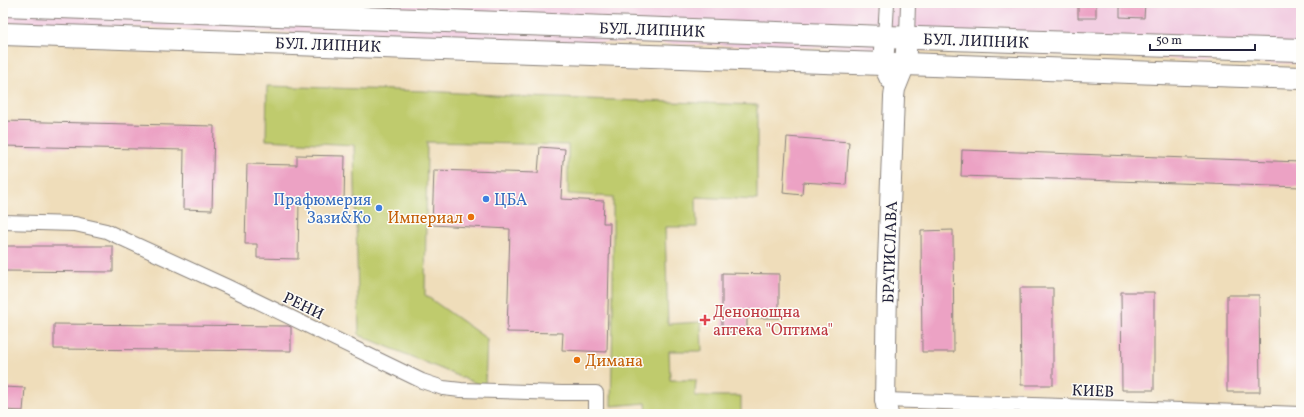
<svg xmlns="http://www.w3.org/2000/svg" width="1304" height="417" font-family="Vollkorn,serif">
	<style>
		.built { fill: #f2cfe2 }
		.green { fill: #bfcb6d; stroke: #707654 }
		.building { fill: #eca2c4 }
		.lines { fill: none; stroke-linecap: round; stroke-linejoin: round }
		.street-casing { stroke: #88807a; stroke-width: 16 }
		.secondary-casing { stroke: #88807a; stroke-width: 22 }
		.primary-casing { stroke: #88807a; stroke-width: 24 }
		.street { stroke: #fff; stroke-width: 14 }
		.secondary { stroke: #fff; stroke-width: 20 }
		.primary { stroke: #fff; stroke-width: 22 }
		.shop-dot { fill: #3f7fe0; stroke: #fdfcf7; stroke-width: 1.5 }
		.food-dot { fill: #e8710a; stroke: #fdfcf7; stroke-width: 1.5 }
		.health-dot { fill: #e0444e; stroke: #fdfcf7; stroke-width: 1.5 }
		.labels { text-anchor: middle; stroke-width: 3; stroke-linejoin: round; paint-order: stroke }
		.street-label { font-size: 16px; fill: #22223b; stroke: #fdfcf7 }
		.shop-label { font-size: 16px; fill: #366cbe; stroke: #fdfcf7; text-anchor: end }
		.food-label { font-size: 16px; fill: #c56008; stroke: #fdfcf7; text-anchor: end }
		.health-label { font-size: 16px; fill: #be3a42; stroke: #fdfcf7; text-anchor: start }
	</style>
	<rect width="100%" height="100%" fill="#fdfcf7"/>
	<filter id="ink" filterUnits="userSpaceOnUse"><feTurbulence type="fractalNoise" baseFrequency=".025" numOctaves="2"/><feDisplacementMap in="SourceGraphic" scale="8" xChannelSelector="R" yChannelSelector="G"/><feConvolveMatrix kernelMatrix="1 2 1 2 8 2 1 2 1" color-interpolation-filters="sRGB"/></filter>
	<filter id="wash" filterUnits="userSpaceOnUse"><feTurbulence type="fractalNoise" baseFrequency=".012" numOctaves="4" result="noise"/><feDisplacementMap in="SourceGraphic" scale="16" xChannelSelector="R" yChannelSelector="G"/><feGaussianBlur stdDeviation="0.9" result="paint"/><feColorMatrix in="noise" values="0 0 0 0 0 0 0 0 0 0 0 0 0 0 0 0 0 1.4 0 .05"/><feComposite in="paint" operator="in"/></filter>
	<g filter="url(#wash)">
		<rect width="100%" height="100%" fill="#efddba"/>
		<path class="built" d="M 3,3 L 1301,3 L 1301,64 L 987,52 L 508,40 L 3,23 Z"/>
		<path class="green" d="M 505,3 L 633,3 L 633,6 Z
			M 267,86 L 425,91 L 529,97 L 757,105 L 757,200 L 696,197 L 697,227 L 665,227 L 668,324 L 701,322 L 702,351 L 669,351 L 670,380 L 696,380 L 695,396 L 741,396 L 741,414 L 647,414 L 646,403 L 611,406 L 613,316 L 613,197 L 568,194 L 568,145 L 427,142 L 425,295 L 487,339 L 485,387 L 359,335 L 354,145 L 266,140 Z"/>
		<g id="blocks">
			<path class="building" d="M 1078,3 L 1096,3 L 1096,18 L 1078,18 Z
				M 1120,3 L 1145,3 L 1144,18 L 1120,17 Z
				M 3,121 L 214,126 L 212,210 L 183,209 L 184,150 L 3,146 Z
				M 787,137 L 849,142 L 846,185 L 803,182 L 802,195 L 783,193 Z
				M 540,147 L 565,149 L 564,160 L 563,160 L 561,199 L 604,201 L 603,223 L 610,223 L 607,352 L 562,350 L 563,333 L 507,332 L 510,229 L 432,225 L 434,170 L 538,173 Z
				M 962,150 L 1301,162 L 1301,187 L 961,176 Z
				M 297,155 L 345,156 L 344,202 L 299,201 L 298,259 L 257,258 L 257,244 L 245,244 L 247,164 L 297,165 Z
				M 953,230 L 954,352 L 922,352 L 921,231 Z
				M 3,246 L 113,246 L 113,272 L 3,271 Z
				M 722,273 L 779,274 L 779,318 L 747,318 L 747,332 L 722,332 Z
				M 1020,288 L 1053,288 L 1053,385 L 1021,385 Z
				M 1121,292 L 1154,292 L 1154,390 L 1122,390 Z
				M 1227,295 L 1259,295 L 1260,392 L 1227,392 Z
				M 54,324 L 288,326 L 291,327 L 291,351 L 54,349 Z
				M 3,387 L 25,388 L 23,411 L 3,410 Z"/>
		</g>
	</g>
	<g filter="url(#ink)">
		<use href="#blocks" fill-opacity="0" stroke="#88807a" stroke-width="1"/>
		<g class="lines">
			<defs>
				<path id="street" d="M 885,37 L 887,3
					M 907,37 L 908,3
					M 3,222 L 75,224 L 106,231 L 228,287 L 422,381 L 443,388 L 461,390 L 562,393 L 596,393 L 596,414
					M 885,400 L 1301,414"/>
				<path id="secondary" d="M 885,37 L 883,64 L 890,79
					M 888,414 L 885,400 L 887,289 L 894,97 L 895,89 L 905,64 L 907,37"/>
				<path id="primary" d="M 3,5 L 885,37 L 1301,50
					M 3,34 L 883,64 L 905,64 L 1301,78"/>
			</defs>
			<use href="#street" class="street-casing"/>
			<use href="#secondary" class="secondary-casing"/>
			<use href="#primary" class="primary-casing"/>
			<use href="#street" class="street"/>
			<use href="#secondary" class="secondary"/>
			<use href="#primary" class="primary"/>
		</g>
	</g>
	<g class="shop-dot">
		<circle cx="486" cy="199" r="4"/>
		<circle cx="379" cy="208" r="4"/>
	</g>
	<g class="food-dot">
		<circle cx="471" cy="217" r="4"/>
		<circle cx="577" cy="360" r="4"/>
	</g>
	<path class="health-dot" d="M703 314h4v4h4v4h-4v4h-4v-4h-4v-4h4z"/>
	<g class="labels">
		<g class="street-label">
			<text transform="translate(652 29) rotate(2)" y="6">БУЛ. ЛИПНИК</text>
			<text transform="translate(976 40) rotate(2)" y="6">БУЛ. ЛИПНИК</text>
			<text transform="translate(328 44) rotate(2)" y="6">БУЛ. ЛИПНИК</text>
			<text transform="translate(889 252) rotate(-88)" y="6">БРАТИСЛАВА</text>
			<text transform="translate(304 305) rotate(26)" y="6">РЕНИ</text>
			<text transform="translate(1093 390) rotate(2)" y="6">КИЕВ</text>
		</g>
		<g class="shop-label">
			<text x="371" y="205">Прафюмерия<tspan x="371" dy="18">Зази&amp;Ко</tspan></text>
			<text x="494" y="205" text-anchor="start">ЦБА</text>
		</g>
		<g class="food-label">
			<text x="463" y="223">Империал</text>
			<text x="585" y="366" text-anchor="start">Димана</text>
		</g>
		<g class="health-label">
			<text x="713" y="317">Денонощна<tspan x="713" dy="18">аптека "Оптима"</tspan></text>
		</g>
	</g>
	<rect width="1304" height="417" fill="none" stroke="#fdfcf7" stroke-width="16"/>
	<path d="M1150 44v6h105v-6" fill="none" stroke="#22223b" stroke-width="2"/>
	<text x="1156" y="44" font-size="12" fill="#22223b" stroke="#fdfcf7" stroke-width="3" paint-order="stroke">50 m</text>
</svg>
